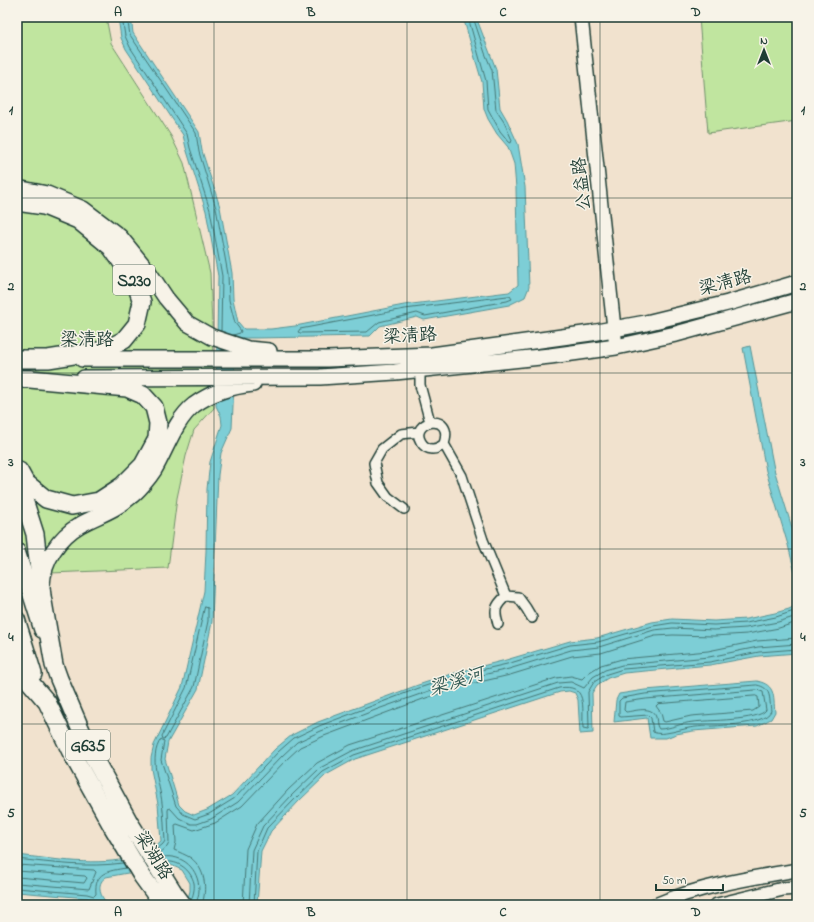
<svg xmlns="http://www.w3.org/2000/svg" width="814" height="922" font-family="'Indie Flower','LXGW WenKai TC',sans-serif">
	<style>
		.green { fill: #c0e59f; stroke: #70916a }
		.water { fill: #7dced6; stroke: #579495 }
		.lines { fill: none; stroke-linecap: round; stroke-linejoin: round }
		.shore { stroke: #457775; stroke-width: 1 }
		.street-casing { stroke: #1f3d34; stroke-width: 12 }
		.secondary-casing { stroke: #1f3d34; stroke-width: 16 }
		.primary-casing { stroke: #1f3d34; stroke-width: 18 }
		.highway-casing { stroke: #1f3d34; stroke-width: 20 }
		.street { stroke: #f7f3e8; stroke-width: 9 }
		.secondary { stroke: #f7f3e8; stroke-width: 13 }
		.primary { stroke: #f7f3e8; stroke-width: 15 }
		.highway { stroke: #f7f3e8; stroke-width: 17 }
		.grid { fill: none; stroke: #1f3d34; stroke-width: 1; stroke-opacity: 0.55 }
		.labels { text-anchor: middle; stroke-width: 3; stroke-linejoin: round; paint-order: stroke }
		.shield { fill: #f7f3e8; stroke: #60746a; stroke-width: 1 }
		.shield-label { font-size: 17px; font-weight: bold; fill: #1f3d34 }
		.street-label { font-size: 18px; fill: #1f3d34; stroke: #f7f3e8 }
		.water-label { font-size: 19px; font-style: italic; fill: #325a54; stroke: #f7f3e8 }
		.neatline { fill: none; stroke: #1f3d34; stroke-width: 1.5 }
		.grid-label { font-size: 13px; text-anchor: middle; font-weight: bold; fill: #1f3d34 }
	</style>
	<rect width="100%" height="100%" fill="#f1e2ce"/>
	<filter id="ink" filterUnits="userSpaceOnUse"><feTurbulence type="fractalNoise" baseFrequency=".025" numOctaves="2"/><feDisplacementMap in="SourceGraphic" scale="8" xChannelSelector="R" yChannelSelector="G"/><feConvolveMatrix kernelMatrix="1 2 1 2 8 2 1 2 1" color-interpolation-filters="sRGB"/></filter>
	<g filter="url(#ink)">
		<path class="green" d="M 17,17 L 106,17 L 111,43 L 171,136 L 184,163 L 210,273 L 212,326 L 214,408 L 194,430 L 186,456 L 177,498 L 168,568 L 51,573 L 17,586 Z
			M 699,17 L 797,17 L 797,121 L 708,133 Z"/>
		<path class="water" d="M 118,17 L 131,17 L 133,33 L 199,132 L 202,151 L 220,207 L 232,273 L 233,299 L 238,322 L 244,329 L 271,329 L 295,326 L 404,305 L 509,292 L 518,285 L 516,188 L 514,164 L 508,147 L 497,134 L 488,119 L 484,109 L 482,82 L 463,17 L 476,17 L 496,69 L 500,108 L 507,120 L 518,144 L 525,187 L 529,287 L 525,297 L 509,305 L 424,320 L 417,317 L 380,326 L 370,336 L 255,338 L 236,338 L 232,428 L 221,453 L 218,475 L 212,622 L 198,689 L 168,742 L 165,759 L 179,805 L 185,811 L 194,815 L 207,810 L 232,795 L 275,749 L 292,735 L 318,722 L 418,685 L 458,672 L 506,660 L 570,641 L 597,638 L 652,622 L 672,619 L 714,621 L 746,619 L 775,613 L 789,609 L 797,605 L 797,653 L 759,656 L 710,665 L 624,673 L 608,678 L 597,685 L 592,693 L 593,733 L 580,734 L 578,700 L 575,693 L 569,691 L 560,692 L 355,759 L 326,775 L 299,801 L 271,831 L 261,851 L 257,905 L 186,905 L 190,891 L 190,883 L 182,870 L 171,865 L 106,877 C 97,883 99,893 105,901 L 99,905 L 97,905 L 94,900 L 87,898 L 17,892 L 17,855 C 55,859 97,867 134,857 C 143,855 154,847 161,841 L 158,804 L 151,769 L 151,758 L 154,745 L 182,687 L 204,591 L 206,551 L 207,489 L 210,462 L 222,425 L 221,416 L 216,406 L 218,276 L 206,211 L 186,148 L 183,135 L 126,49 L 121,38 Z
			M 750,346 L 774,469 L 797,544 L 797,581 L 788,545 L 766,471 L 743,348 Z
			M 757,681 C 776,685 773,696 775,712 L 771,719 L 757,726 L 693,731 L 676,734 L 666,738 L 650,738 L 647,718 L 614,722 L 616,700 L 619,694 L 645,690 Z"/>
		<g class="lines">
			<path class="shore" d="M 122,17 L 125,36 L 130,47 L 187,134 L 190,148 L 210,210 L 222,276 L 221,331
				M 127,17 L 130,35 L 196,133 L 199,152 L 216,208 L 228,274 L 229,300 L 235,323 L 241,331 L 240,333 L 233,335
				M 468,17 L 486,81 L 488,109 L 500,131 L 509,142 L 511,143 L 512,140 L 504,122 L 496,110 L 492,70 L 485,53 L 473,17
				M 510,296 L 512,299 L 507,301 L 425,316 L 417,313 L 379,322 L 367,332 L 300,333 L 298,332 L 300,329 L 405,309 Z
				M 205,607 L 208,608 L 208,621 L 194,687 L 166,738 L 163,739 L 162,736 L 186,688 Z
				M 757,685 C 772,688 769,698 771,711 C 763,727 712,725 695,727 C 684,728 661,737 653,732 L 651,718 L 648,715 L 621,717 L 619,716 L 619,701 L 622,698 L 645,694 Z
				M 757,690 L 763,692 L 766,710 C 758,721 708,720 693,722 C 682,723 670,729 659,729 C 656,725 657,721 656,717 C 652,705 635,711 626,712 L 624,710 L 625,702 L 646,699 Z
				M 756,696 L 758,697 L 759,707 L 753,711 L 691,716 L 665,722 L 663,721 L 661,713 L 656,706 L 658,704 Z
				M 157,849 L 163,844 L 165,841 C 164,828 164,815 162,803 C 160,783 148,758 161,739 L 164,741 L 161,760 L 176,806 L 183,814 L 195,819 L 209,814 L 235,798 L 278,752 L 294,738 L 319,726 L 419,688 L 459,675 L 507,664 L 570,645 L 598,642 L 653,626 L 672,623 L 714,625 L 746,623 L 776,617 L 797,610
				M 160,853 L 167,847 L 169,843 L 168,810 L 169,808 L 171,809 L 179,818 L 191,824 L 197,824 L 211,819 L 238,802 L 282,756 L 297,742 L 321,731 L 378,709 L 460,680 L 509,669 L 571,650 L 599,647 L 654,630 L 673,628 L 714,630 L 746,628 L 778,622 L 797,616
				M 163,857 C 183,854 199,869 199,890 C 199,895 197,900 196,905
				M 17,859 C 52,863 88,868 123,863
				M 165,862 C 178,860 191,870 194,883 C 195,889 193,895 191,901
				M 17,865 L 94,870 L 96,872 L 89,889 L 17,883
				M 17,871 L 85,876 L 87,878 L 84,883 L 17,877
				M 17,888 L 87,894 L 94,896 L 96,894 C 94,872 108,871 126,868
				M 202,905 C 207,889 206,870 191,858 C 186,855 179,852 174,850 L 176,842 L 175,825 L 177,824 L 194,830 L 215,823 L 242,806 L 286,760 L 300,747 L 324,736 L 423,699 L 462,686 L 510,675 L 572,656 L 601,653 L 655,636 L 673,635 L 714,636 L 747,634 L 779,628 L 797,622
				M 243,905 L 246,849 L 257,824 L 288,790 L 317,763 L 350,745 L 556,678 L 571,676 L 582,679 L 588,673 L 601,665 L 622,659 L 708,651 L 757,641 L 797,638
				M 249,905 L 252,850 L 263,826 L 292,795 L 320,768 L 352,751 L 558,683 L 571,682 L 584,688 L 593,677 L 605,670 L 622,665 L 709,657 L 758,647 L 797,644
				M 254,905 L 257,851 L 267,828 L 296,798 L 323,772 L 354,755 L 559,688 C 588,683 582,707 583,728 L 588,729 L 589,727 L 588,692 L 594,682 L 607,674 L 623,669 L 710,662 L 759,652 L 797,649"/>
			<defs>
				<path id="street" d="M 420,364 L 420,385 L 430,422
					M 444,444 C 437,450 427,452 421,442 C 408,421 455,410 444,444 L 462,476 L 483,540 L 506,596 C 495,606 494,610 498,624
					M 404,509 L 388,497 L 378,483 L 374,463 L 382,449 L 401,434 L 419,432
					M 506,596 L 518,597 L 526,608 L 532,618"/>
				<path id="secondary" d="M 581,17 L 616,347
					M 655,905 C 700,886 749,878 797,870
					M 717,905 L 783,889 L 797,888"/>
				<path id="primary" d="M 17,188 L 47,194 L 83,209 L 120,237 L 150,274 L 166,298 L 187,323 L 212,337 L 248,349 L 269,351
					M 82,359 L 327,359 L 432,355 L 591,333 L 646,323 L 728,303 L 797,283
					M 84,378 L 320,377 L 395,372 L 550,356 L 616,347 L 676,334 L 797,301
					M 17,551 L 42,630
					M 42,585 C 43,561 59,537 80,525 C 96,516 116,510 130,497 C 138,491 149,478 154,470 C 166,450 175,420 194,405 C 212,392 232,386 253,384
					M 17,619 L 34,674"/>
				<path id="highway" d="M 17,202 L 44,206 L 78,220 L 111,247 L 135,281 L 142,302 L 137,324 L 124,340 L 105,350 L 48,359 L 17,359
					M 17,379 L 30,379 L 127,388 L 143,395 L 154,407 L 158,423 L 157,439 L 143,465 L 122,486 L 99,501 L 72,506 L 46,499 L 25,482 L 19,471
					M 17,478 L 35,534 L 42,596 L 54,665 L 59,679 L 89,749 L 129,822 L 174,893 L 183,905
					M 17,650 L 29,681 L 47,702 L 71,752 L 112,826 L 142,876 L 163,905"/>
			</defs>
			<use href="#street" class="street-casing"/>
			<use href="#secondary" class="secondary-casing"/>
			<use href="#primary" class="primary-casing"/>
			<use href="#highway" class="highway-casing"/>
			<use href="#street" class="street"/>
			<use href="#secondary" class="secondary"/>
			<use href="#primary" class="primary"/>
			<use href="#highway" class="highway"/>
		</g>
	</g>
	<path class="grid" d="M 214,17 L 214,905M 407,17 L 407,905M 600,17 L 600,905M 17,198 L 797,198M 17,373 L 797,373M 17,549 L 797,549M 17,724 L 797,724"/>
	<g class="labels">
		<g class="shield">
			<rect x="113" y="265" width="42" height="30" rx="3"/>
			<rect x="66" y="730" width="44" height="30" rx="3"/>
		</g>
		<g class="shield-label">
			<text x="134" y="286">S230</text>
			<text x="88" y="751">G635</text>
		</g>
		<g class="street-label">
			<text transform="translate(581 184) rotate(-96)" y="6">公益路</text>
			<text transform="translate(725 282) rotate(-15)" y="6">梁清路</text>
			<text transform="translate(410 335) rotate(-3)" y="6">梁清路</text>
			<text x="87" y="345">梁清路</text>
			<text transform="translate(154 855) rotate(58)" y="6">梁湖路</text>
		</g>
		<g class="water-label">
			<text transform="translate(456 680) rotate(-17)" y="7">梁溪河</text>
		</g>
	</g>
	<rect width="814" height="922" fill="none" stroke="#f7f3e8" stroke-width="44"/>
	<g transform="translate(764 50)" stroke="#f7f3e8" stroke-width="3" paint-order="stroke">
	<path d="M0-3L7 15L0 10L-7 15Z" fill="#1f3d34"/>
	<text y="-6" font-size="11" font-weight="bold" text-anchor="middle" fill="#1f3d34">N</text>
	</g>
	<path d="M656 884v6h67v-6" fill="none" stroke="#1f3d34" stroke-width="2"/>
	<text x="662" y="884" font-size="12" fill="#1f3d34" stroke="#f7f3e8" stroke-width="3" paint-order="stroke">50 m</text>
	<rect x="22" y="22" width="770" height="878" class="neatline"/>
	<g class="grid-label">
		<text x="118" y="16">A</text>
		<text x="311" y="16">B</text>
		<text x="503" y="16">C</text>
		<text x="696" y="16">D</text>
		<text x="11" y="114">1</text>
		<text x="803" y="114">1</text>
		<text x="11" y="290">2</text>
		<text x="803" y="290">2</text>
		<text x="11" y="466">3</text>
		<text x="803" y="466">3</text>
		<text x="11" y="641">4</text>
		<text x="803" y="641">4</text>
		<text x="11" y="817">5</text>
		<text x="803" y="817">5</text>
		<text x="118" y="916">A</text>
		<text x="311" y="916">B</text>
		<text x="503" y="916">C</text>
		<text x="696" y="916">D</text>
	</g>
</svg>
